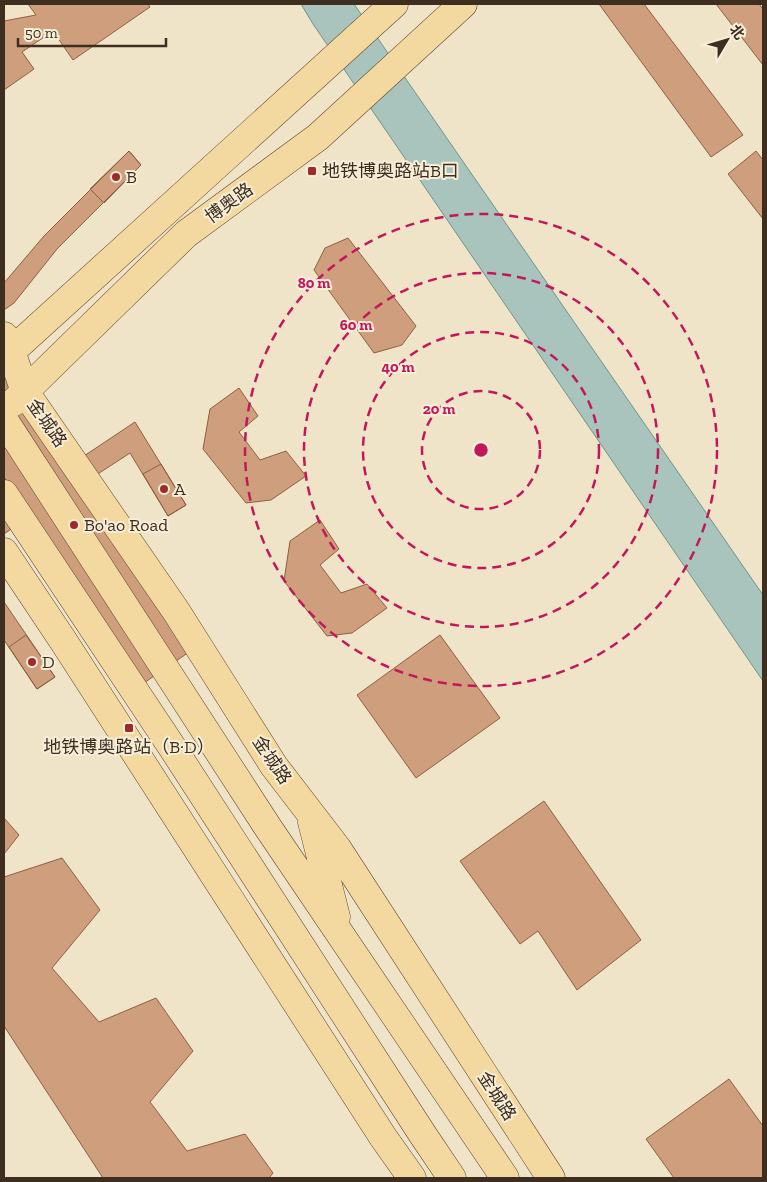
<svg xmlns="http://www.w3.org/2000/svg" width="767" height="1182" font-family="'Zilla Slab','Noto Sans SC',serif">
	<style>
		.water { fill: #a9c4bc; stroke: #6f938a }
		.building { fill: #cf9f7d; stroke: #8d5f41 }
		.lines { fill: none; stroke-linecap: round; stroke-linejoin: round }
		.major-casing { stroke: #5b4430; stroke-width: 29 }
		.major { stroke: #f3d9a0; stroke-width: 28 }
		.ring { fill: none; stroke: #c2185b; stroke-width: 2.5; stroke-dasharray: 9 6 }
		.poi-dot { fill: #9e2a2b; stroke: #f7eed8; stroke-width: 2 }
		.labels { text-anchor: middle; stroke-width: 4; stroke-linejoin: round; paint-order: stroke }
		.poi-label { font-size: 18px; fill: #3d2e20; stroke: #f7eed8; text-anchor: start }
		.street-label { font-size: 18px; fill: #3d2e20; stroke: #f7eed8 }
		.centre { fill: #c2185b; stroke: #f7eed8; stroke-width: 2.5 }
		.ring-label { font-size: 15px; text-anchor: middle; font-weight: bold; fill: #c2185b; stroke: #f7eed8; stroke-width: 4; stroke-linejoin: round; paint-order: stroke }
	</style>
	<rect width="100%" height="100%" fill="#f0e4c8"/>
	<path class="water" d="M 301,4 L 354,4 L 763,595 L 763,681 L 313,24 Z"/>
	<path class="building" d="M 28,4 L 148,4 L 150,7 L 73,60 L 53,31 L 22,52 L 34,69 L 4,90 L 4,21 L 36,15 Z
		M 599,4 L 644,4 L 743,135 L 711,157 Z
		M 716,4 L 759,4 L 763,9 L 763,65 Z
		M 129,151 L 141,165 L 57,249 L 14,303 L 4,310 L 4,283 L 44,236 Z
		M 129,151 L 141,165 L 104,203 L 90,189 Z
		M 756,151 L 763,160 L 763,219 L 728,174 Z
		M 348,238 L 416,326 L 402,345 L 374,353 L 314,270 L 325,248 Z
		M 4,358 L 72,464 L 135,422 L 186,505 L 168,516 L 130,453 L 84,483 L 198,646 L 138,687 L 30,516 L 4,534 L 4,509 L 18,499 L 4,477 Z
		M 239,388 L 258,416 L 239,432 L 260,460 L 286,451 L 306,476 L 271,500 L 246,503 L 203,449 L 210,409 Z
		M 161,464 L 186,505 L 168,516 L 143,474 Z
		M 320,520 L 339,549 L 320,565 L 341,593 L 367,584 L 387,608 L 352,633 L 327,636 L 284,581 L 290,541 Z
		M 4,602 L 55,677 L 37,689 L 4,640 Z
		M 26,635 L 55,677 L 37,689 L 9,647 Z
		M 440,635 L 500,718 L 416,778 L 357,695 Z
		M 544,801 L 641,940 L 577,990 L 538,931 L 520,944 L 460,861 Z
		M 4,818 L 19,835 L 4,854 Z
		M 62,858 L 100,910 L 52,968 L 99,1022 L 156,998 L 193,1051 L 150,1102 L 187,1151 L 245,1134 L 273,1173 L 269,1178 L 103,1178 L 4,1026 L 4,877 Z
		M 729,1079 L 763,1126 L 763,1178 L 674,1178 L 646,1139 Z"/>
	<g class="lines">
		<defs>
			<path id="major" d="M 4,336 L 11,351 L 25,392 L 176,611 L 274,766 L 337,848 L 551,1178
				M 4,358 L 394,4
				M 14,402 L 186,234 L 318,137 L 463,4
				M 4,420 L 267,826 L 505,1178
				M 4,494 L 172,747 L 423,1135 L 452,1178
				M 4,552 L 64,642 L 383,1137 L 412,1178
				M 312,822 L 336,917"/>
		</defs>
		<use href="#major" class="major-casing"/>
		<use href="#major" class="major"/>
	</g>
	<g class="ring">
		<circle cx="481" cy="450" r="59"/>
		<circle cx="481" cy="450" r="118"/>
		<circle cx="481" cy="450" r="177"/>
		<circle cx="481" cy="450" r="236"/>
	</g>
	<g class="poi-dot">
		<rect x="307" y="166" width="10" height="10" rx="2.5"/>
		<circle cx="116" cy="177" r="5"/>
		<circle cx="164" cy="489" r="5"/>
		<circle cx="74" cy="525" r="5"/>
		<circle cx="32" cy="662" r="5"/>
		<rect x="124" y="723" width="10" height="10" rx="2.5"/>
	</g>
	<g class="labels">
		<g class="poi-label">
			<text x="322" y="177">地铁博奥路站B口</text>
			<text x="126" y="183">B</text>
			<text x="174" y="495">A</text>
			<text x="84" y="531">Bo'ao Road</text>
			<text x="42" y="668">D</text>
			<text x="129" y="753" text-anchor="middle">地铁博奥路站（B·D）</text>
		</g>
		<g class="street-label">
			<text transform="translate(229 203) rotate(-36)" y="6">博奥路</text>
			<text transform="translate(47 423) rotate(55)" y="6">金城路</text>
			<text transform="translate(272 760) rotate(56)" y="6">金城路</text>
			<text transform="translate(497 1096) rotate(57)" y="6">金城路</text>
		</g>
	</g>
	<circle cx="481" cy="450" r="8" class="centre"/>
	<g class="ring-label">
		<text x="314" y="288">80 m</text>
		<text x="356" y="330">60 m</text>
		<text x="398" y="372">40 m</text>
		<text x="439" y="414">20 m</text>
	</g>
	<rect width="767" height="1182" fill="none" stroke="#3d2e20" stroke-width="10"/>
	<g transform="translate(727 40) rotate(52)" stroke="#f7eed8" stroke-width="4" paint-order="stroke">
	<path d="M0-4L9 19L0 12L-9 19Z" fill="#3d2e20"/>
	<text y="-8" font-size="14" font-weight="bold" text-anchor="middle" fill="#3d2e20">北</text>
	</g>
	<path d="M18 38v8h148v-8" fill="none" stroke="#3d2e20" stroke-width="2.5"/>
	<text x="25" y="38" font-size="15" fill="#3d2e20" stroke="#f7eed8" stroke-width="4" paint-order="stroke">50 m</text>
</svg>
